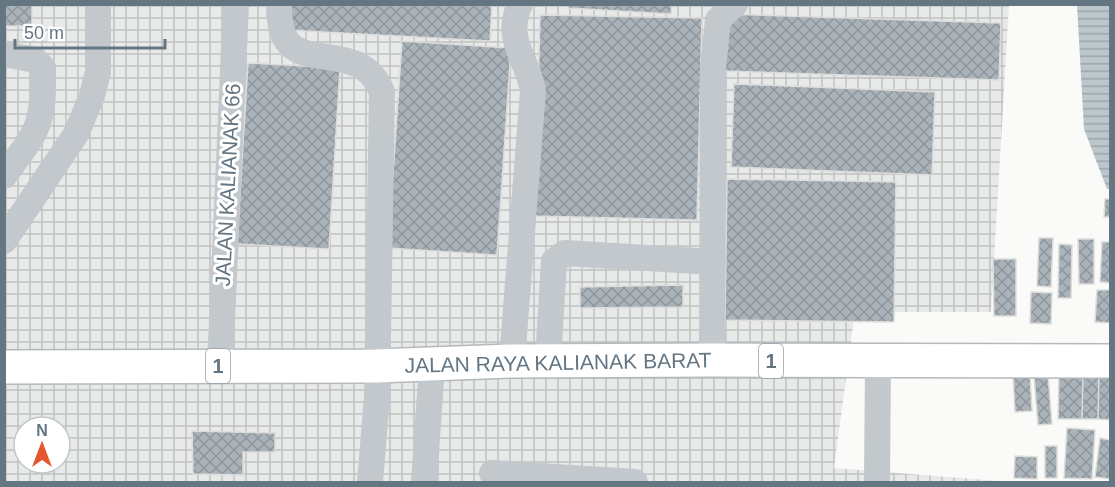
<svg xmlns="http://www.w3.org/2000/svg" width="1115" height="487" font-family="Helvetica,sans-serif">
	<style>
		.industrial { fill: url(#industrial-grid); fill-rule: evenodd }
		.water { fill: url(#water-rules) }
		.building { fill: url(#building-cross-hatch); stroke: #dcdcda; stroke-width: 1.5 }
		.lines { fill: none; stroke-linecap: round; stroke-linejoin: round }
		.highway-casing { stroke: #b4b9bd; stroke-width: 36 }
		.minor { stroke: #c3c8cc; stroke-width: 26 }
		.highway { stroke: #fff; stroke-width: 33 }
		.labels { text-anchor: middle; stroke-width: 6; stroke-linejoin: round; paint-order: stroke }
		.shield { fill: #fff; stroke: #939fa8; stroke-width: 1.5 }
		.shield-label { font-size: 20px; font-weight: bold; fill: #657683 }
		.street-label { font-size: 21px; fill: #657683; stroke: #fff }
	</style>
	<defs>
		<pattern id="industrial-grid" width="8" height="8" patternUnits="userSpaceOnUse" patternTransform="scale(1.5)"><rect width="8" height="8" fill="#e8e9e9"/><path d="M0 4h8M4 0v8" fill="none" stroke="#c0c1c2"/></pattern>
		<pattern id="water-rules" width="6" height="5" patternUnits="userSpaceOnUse" patternTransform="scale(1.5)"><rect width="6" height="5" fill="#bbc7cb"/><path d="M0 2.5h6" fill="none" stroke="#9ca6aa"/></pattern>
		<pattern id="building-cross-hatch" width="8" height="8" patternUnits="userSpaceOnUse" patternTransform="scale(1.5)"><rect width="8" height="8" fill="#aab3b9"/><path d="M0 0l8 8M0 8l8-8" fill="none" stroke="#8e969c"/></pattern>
	</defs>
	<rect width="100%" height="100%" fill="#fafaf8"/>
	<path class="industrial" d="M 4,5 L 1009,5 L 991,312 L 855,312 L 834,468 L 1012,482 L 5,482 ZM 24,427 L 60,427 L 60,463 L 24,463 Z"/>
	<path class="water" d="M 1077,5 L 1110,5 L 1110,189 L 1107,189 L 1084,129 Z"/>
	<path class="building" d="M 4,4 L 32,4 L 32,26 L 4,26 Z
		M 289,4 L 492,4 L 490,41 L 287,30 Z
		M 568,4 L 672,4 L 671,14 L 568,8 Z
		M 725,14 L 1001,23 L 999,80 L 724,71 Z
		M 540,15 L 702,18 L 697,220 L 535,216 Z
		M 402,41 L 511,48 L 497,255 L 388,248 Z
		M 248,63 L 340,68 L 329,249 L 237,244 Z
		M 734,84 L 935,92 L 932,175 L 731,167 Z
		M 727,179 L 896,182 L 894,322 L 725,320 Z
		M 1105,199 L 1110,199 L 1110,217 L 1104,217 Z
		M 1039,238 L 1053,238 L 1051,287 L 1037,286 Z
		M 1078,239 L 1094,239 L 1094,284 L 1079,284 Z
		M 1102,242 L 1110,242 L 1110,283 L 1100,282 Z
		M 1059,244 L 1072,245 L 1071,298 L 1058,298 Z
		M 993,259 L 1016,259 L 1016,316 L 994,316 Z
		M 683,285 L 683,307 L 580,308 L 580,287 Z
		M 1097,290 L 1110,290 L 1110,323 L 1095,322 Z
		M 1031,292 L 1052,293 L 1051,324 L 1030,323 Z
		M 1030,374 L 1032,411 L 1015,412 L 1013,375 Z
		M 1059,374 L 1083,375 L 1082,419 L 1058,419 Z
		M 1048,375 L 1052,424 L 1038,425 L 1034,376 Z
		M 1083,375 L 1099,375 L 1098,419 L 1082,419 Z
		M 1099,375 L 1110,375 L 1110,420 L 1098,419 Z
		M 1067,428 L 1095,430 L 1092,479 L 1064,478 Z
		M 192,431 L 275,433 L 275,452 L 243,452 L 243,475 L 193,474 Z
		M 1100,438 L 1110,440 L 1110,479 L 1095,477 Z
		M 1045,446 L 1057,446 L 1057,478 L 1045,478 Z
		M 1015,456 L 1037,457 L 1037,479 L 1014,478 Z"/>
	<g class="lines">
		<defs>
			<path id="highway" d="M 4,367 L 376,366 L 512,361 L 712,360 L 1110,361"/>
		</defs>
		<use href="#highway" class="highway-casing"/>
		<path class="minor" d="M 279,4 C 279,16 280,31 287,41 C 305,68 363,42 382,92 L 377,397 L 370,482
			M 4,54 L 35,60 L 43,68 C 44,126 38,130 4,176
			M 4,241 L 76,134 L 92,96 L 98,72 L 98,4
			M 712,360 L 713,69 L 718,20 L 735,4
			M 512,361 L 533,91 C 527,57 504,40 520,4
			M 548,361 L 554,261 L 565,253 L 713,262
			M 220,366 L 236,4
			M 492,473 L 635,482
			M 424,482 L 432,365
			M 877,482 L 878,362"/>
		<use href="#highway" class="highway"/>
	</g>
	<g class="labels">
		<g class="shield">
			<rect x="759" y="344" width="24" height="34" rx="4.5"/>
			<rect x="206" y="349" width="24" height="34" rx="4.5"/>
		</g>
		<g class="shield-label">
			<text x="771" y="368">1</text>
			<text x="218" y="373">1</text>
		</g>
		<g class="street-label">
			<text transform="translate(228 185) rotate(-87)" y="7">JALAN KALIANAK 66</text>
			<text transform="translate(558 363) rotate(-1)" y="7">JALAN RAYA KALIANAK BARAT</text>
		</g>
	</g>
	<rect width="1115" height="487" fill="none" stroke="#657683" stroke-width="12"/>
	<g transform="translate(42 445)"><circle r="28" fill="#ffffff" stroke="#c1c8cd" stroke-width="1.5"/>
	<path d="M0-4.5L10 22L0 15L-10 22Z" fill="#e4572e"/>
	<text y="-9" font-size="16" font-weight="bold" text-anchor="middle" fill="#657683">N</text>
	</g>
	<path d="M15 39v9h150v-9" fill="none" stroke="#657683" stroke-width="3"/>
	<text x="24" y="39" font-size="18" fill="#657683" stroke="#ffffff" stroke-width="4.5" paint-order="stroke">50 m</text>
</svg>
